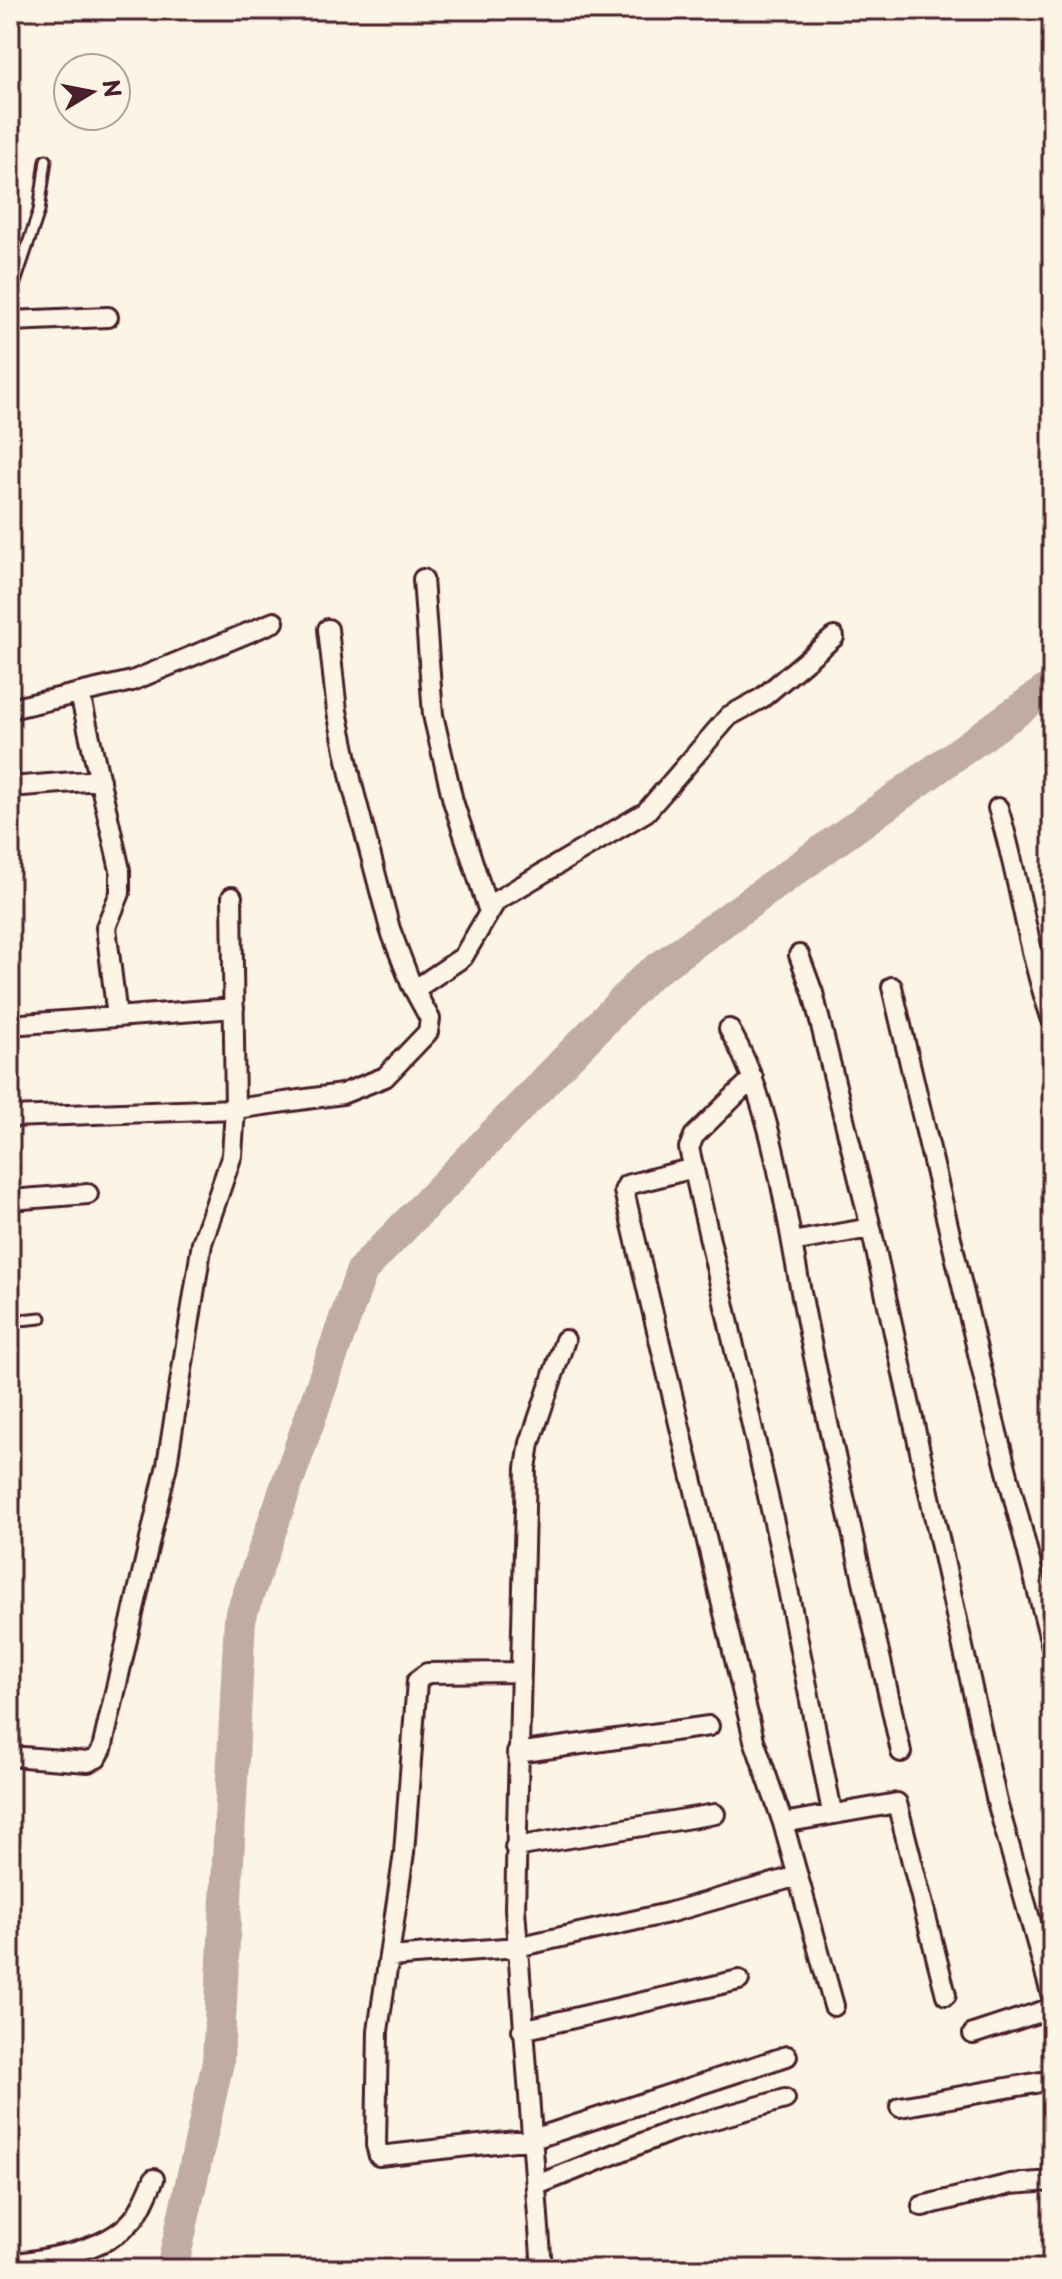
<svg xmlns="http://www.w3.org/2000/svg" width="1062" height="2279" font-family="'Playpen Sans',sans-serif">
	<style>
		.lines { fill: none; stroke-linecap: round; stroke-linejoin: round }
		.river { stroke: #c0aca5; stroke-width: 32 }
		.lane-casing { stroke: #4a1f2b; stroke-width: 15 }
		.street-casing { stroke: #4a1f2b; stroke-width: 24 }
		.lane { stroke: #fcf5e5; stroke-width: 9 }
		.street { stroke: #fcf5e5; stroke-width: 18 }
	</style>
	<rect width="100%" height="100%" fill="#fcf5e5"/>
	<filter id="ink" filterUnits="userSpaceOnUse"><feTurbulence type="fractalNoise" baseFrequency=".0125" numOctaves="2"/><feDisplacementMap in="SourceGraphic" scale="16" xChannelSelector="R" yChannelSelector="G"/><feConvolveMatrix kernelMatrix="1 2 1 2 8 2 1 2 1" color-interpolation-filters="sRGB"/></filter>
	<g filter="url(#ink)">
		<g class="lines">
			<path class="river" d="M 172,2269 L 218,2062 L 240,1618 L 362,1270 L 646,977 L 1052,686"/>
			<defs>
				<path id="lane" d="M 10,298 L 39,211 L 46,160
					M 10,1321 L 41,1318"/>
				<path id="street" d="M 10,321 L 108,317
					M 423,579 L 433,715 L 453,801 L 489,912
					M 80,694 L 120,870 L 120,893 L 106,927 L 117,1017
					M 10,709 L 132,681 L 274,622
					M 10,787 L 100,780
					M 998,808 C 1020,878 1027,951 1052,1020
					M 799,955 L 813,993 L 871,1228 L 997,1802 L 1052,1997
					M 892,987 L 992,1413 L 1052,1647
					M 414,990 L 463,957 L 496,901 L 646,812 L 729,716 L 762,698 L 834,637
					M 10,1025 L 234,1008
					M 729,1029 C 773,1102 786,1218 803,1302 C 832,1453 869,1602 901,1752
					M 753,1078 L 694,1136 L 689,1148 L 780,1549 L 832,1812
					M 10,1117 L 235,1109 L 342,1094 L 385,1077 L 428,1032 L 430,1019 L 411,984 L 390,929 L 352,784 L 337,711 L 328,629
					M 694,1168 L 627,1185 L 624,1191 L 754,1740 L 783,1823 L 834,2006
					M 10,1200 L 88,1194
					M 792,1242 L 871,1228
					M 519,1672 L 427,1673 L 417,1681 L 404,1853 L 378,2031 L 376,2145 L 379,2156 L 533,2139 L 787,2056
					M 517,1753 L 709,1726
					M 10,1756 L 88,1762 L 97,1758 L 102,1749 L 167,1465 L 202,1243 L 232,1155 L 235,1109 L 232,897
					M 783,1823 L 897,1803 L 946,1995
					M 515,1847 L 715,1814
					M 390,1957 L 517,1947 L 668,1913 L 798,1876
					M 522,2030 L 739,1980
					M 973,2034 L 1052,2008
					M 900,2107 L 1052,2080
					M 537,2185 L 672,2131 L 785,2099
					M 922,2206 L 1011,2184 L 1052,2181
					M 10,2264 C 51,2258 112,2251 137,2214 C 144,2203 149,2190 154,2179
					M 542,2269 L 515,1909 L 526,1468 L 530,1443 L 565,1340"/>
			</defs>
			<use href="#lane" class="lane-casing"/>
			<use href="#street" class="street-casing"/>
			<use href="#lane" class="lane"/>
			<use href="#street" class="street"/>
		</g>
	</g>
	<rect width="1062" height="2279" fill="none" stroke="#fcf5e5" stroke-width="40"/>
	<rect x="20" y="20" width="1022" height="2239" fill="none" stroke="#4a1f2b" stroke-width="3" filter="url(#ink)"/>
	<g transform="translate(92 92) rotate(80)"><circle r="38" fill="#fcf5e5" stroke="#b59f9b" stroke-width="2"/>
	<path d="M0-6L14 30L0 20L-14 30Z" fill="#4a1f2b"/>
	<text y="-12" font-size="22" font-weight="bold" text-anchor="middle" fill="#4a1f2b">N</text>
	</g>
</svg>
